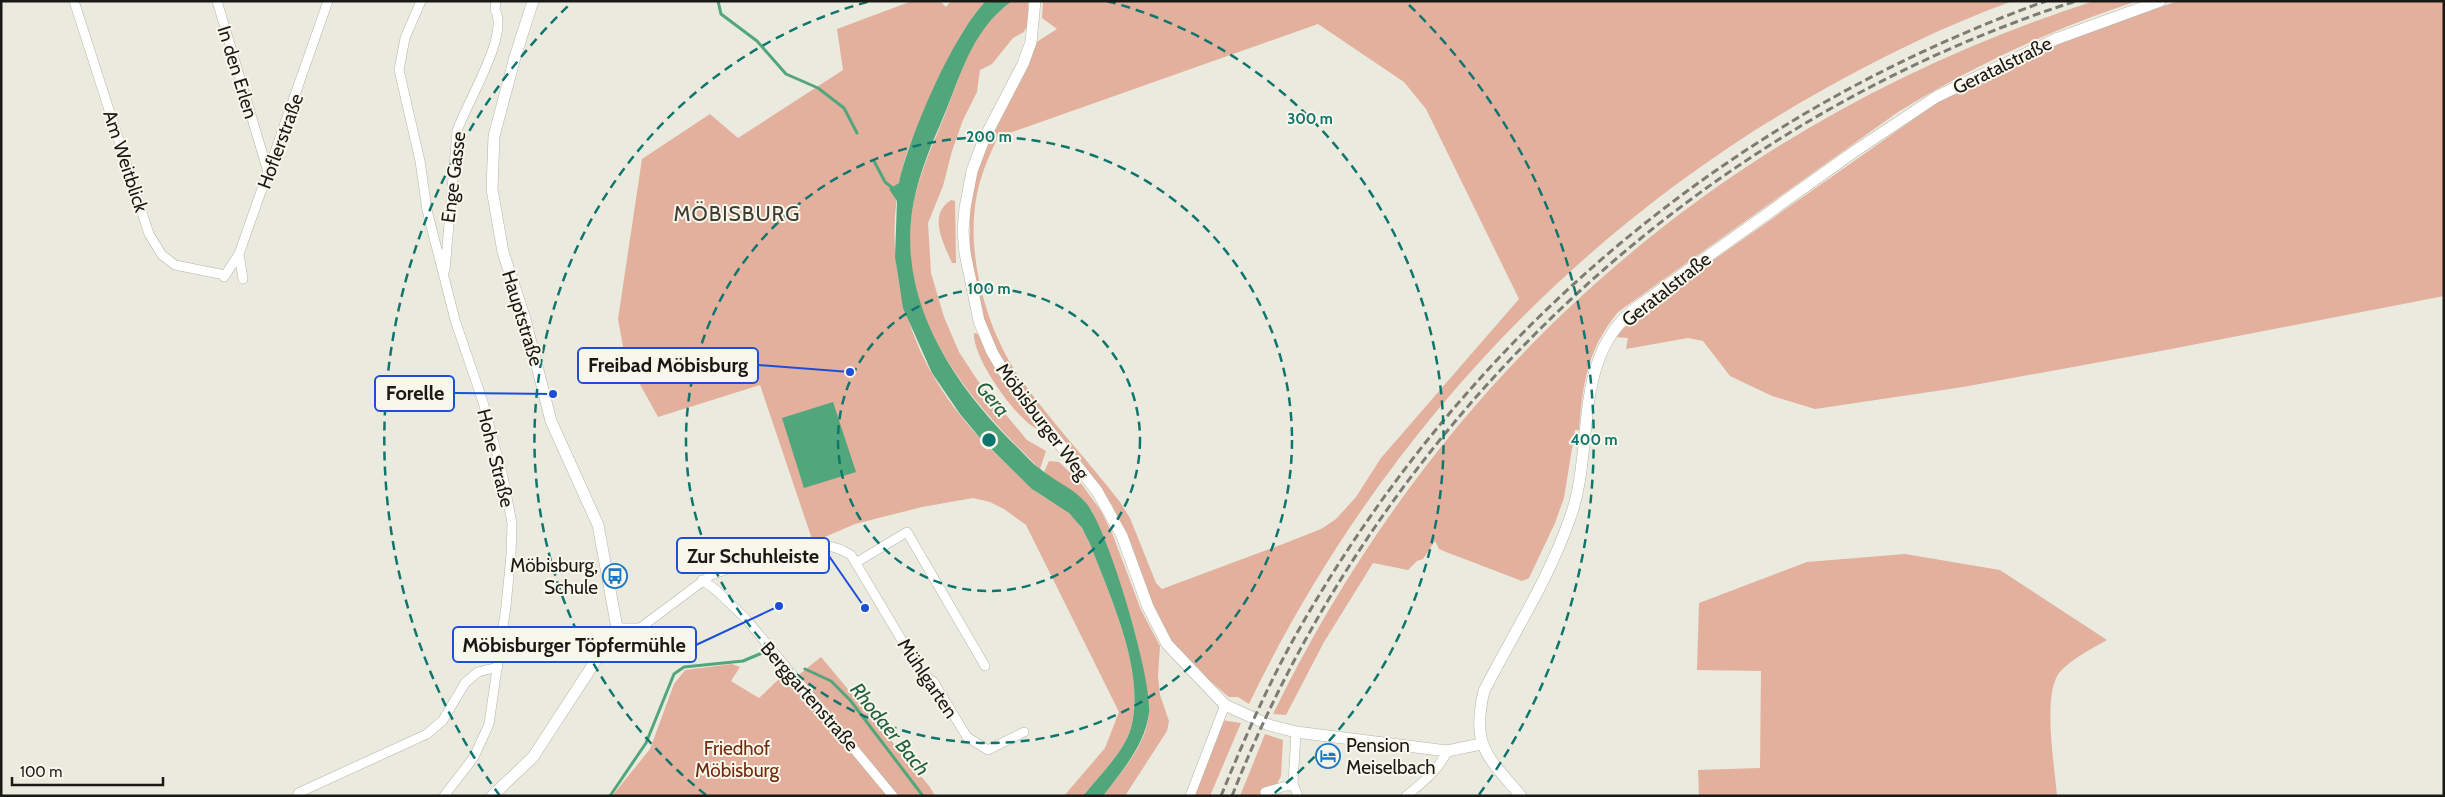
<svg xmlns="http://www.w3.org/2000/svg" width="2445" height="797" font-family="Cabin,sans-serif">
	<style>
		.green { fill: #e3b09d; fill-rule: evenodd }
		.water { fill: #52a67c }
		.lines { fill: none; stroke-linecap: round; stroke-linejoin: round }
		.stream { stroke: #52a67c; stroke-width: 3 }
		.minor-casing { stroke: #b5b4a9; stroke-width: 10 }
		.tertiary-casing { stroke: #b5b4a9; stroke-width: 12 }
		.minor { stroke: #fff; stroke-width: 9 }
		.tertiary { stroke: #fff; stroke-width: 11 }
		.rail { stroke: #7d7c74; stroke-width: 3; stroke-dasharray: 8 4; stroke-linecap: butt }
		.ring { fill: none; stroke: #0f766e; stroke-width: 2.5; stroke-dasharray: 9 6 }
		.labels { text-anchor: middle; stroke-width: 4; stroke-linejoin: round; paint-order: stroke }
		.street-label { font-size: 19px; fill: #191915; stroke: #f9f7eb }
		.poi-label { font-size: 19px; fill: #191915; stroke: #f9f7eb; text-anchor: end }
		.park-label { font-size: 19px; fill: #712a0d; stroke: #f9f7eb }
		.water-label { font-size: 20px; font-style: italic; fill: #226043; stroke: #f9f7eb }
		.quarter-label { font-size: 21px; letter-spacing: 1px; fill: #3e3d34; stroke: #f9f7eb }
		.centre { fill: #0f766e; stroke: #f9f7eb; stroke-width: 2.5 }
		.ring-label { font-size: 15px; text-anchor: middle; font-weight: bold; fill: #0f766e; stroke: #f9f7eb; stroke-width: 4; stroke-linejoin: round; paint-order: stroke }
		.leader { fill: none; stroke: #1d4ed8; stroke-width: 2 }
		.callout-dot { fill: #1d4ed8; stroke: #f9f7eb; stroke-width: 2 }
		.callout { fill: #f9f7eb; stroke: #1d4ed8; stroke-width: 2 }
		.callout-label { font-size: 20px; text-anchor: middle; font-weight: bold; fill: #191915 }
	</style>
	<rect width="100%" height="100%" fill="#ebeade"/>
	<path class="green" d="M 912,1 L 940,1 L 946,7 L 951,1 L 986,1 C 961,27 946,64 932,96 C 921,121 908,144 902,170 C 881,257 905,346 960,415 C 981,442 1007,464 1032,488 C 1042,498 1058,503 1069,513 C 1079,522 1085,533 1090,544 C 1110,597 1146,671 1131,728 C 1124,752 1099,776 1083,796 L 1064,796 L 1105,748 L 1119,712 L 1026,525 L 1004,509 L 990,502 L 973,498 L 922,507 L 855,524 L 813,542 L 760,385 L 658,417 L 625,357 L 618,319 L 642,159 L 710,114 L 738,138 L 843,70 L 837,29 Z
		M 1012,1 L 1028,1 L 1028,24 L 1024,32 L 1013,38 L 992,64 L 980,70 L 977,92 L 963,120 L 952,151 L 943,186 L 928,223 L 931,273 L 944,317 L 959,352 L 978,381 L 1027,440 L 1046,451 L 1040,469 C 970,401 896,318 912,212 C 917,177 933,145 946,112 C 962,70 973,29 1012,1 Z
		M 1043,1 L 2013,1 C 1946,25 1881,57 1819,92 C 1570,232 1373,446 1249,704 L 1238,697 L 1229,697 C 1205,677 1177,653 1162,625 C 1141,587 1131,543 1112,505 L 1012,377 L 996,350 L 984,320 L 970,252 L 970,209 L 977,173 L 988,141 L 1035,43 L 1057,29 L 1042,18 ZM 1318,24 L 1404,82 L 1426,109 L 1519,299 L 1381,458 L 1356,497 L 1336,519 L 1321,529 L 1283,544 L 1162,589 L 1156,583 L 1130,518 L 1120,502 C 1088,460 1050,421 1020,378 C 986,330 965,252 977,194 C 981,174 989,156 998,137 Z
		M 2094,1 L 2137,1 C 2050,30 1977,64 1898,112 L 1618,312 C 1587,350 1583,383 1579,430 L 1575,430 L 1564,498 L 1555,523 L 1529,578 L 1522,581 L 1446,552 L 1439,549 L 1435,541 L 1423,559 L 1417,561 L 1408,570 L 1373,563 L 1324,642 L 1286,715 L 1273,714 C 1442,367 1726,119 2094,1 Z
		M 2179,1 L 2444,1 L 2444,296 L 2166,350 L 1963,387 L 1815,409 L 1772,396 L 1730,376 L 1703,341 L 1688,338 L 1626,349 L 1628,338 L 1615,337 L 1641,311 L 1938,102 L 2013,63 L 2095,28 Z
		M 951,200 L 955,201 L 956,263 L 952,263 C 944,244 927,215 951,200 Z
		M 974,333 L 978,334 L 999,374 L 1037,429 C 1016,419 972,357 974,333 Z
		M 1049,461 L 1059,462 L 1080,482 L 1101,511 L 1112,533 L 1141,610 L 1160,646 L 1158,676 L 1160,695 L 1169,721 L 1167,731 L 1125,796 L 1103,796 C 1121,772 1147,745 1149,713 C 1149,704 1146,693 1145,683 C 1137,623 1114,567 1092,511 L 1084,501 L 1044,472 Z
		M 1905,554 L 2000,570 L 2107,640 C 2091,649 2071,659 2059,673 C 2042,696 2055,768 2057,796 L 1699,796 L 1698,770 L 1760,768 L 1761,671 L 1697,670 L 1699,603 L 1807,562 Z
		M 821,657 L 930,787 L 935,796 L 612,796 L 650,749 L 674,684 L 685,670 L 732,664 L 740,667 L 731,681 L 759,698 L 780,678 L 786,685 Z
		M 1221,720 L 1241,723 L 1210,796 L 1192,796 Z
		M 1265,734 L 1283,740 L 1281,776 L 1277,784 L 1256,796 L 1240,796 Z"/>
	<path class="water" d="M 986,1 L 1012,1 C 969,32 960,80 940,125 C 928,152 916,183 912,212 C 899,305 956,388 1019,449 C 1026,456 1032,463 1039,468 C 1054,481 1074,488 1087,504 C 1109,533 1152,676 1149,713 C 1145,745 1122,771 1103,796 L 1083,796 C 1099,776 1124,752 1131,728 C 1146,671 1110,597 1090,544 L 1082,528 L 1069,513 L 1032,489 L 980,438 L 960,414 L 932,373 L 903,308 L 895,257 L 897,201 L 889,189 L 899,183 C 909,137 953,34 986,1 Z
		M 833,402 L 856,472 L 804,488 L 782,418 Z"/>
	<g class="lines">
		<path class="stream" d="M 718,1 L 721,14 L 757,41 L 786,74 L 818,88 L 844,108 L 857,133
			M 874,161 L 885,182 L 895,190
			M 805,669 L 831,681 L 850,700 L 923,796
			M 610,796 L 646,743 L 674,674 L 684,667 L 743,661 L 762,653"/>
		<defs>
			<path id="minor" d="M 74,1 L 149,234 L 162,255 L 175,265 L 225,275
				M 217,1 L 268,172
				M 421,1 L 405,38 L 399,70 L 420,161 L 427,210 L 455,320 L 483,402 L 503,477 L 512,523 L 511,555 L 506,606 L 489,724 L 474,757 L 444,796
				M 239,254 L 243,279
				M 445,270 L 457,131 C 466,104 510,34 495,10 L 496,1
				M 224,277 L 239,254 L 328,1
				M 798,545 C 819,544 833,544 851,555 L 922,674 L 933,681 L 967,737 L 988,750 L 1024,732
				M 857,562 L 907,532 L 985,666
				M 702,580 L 716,590 L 747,620 L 893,796
				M 617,628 L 640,628 L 711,575 L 802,543
				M 1296,732 L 1293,784 L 1298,796
				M 1265,792 L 1293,784
				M 298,793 L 427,734 L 443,720 L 465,683 L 478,672 L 498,667
				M 1190,796 L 1225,705
				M 1406,796 C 1421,784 1440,769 1447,751"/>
			<path id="tertiary" d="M 1035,1 L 1031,42 L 1023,64 L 984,139 L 972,171 L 965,208 L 963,231 L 965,253 L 979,321 L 992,352 L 1008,379 L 1097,491 L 1122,536 L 1148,607 L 1167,644 L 1225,705 L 1269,725 L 1296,732 L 1447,751 L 1481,744
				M 492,796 L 533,757 L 617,628 L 598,525 L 551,421 L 525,319 L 503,252 L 492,189 L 494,136 L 515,57 L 533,1
				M 1521,796 C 1487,756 1471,746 1484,691 C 1513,634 1549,579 1570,518 C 1596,448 1570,358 1637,307 L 1855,151 L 1936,97 L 2056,39 L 2160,1"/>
		</defs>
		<use href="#minor" class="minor-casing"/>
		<use href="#tertiary" class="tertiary-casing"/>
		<use href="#minor" class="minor"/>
		<use href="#tertiary" class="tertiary"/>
		<path class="rail" d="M 1221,796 C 1246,735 1272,675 1305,619 C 1474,328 1729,115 2046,1
			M 1232,796 C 1379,422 1693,124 2076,1"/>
	</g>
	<g class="ring">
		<circle cx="989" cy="440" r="151"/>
		<circle cx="989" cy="440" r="303"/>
		<path d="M706 795A454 454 0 0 1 871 1M1107 1A454 454 0 0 1 1272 795"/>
		<path d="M500 796A605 605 0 0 1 569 5M1409 5A605 605 0 0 1 1478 796"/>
	</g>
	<defs>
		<symbol id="bus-ring" viewBox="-11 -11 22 22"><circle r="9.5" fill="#f9f7eb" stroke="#1b78c5" stroke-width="1.5"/><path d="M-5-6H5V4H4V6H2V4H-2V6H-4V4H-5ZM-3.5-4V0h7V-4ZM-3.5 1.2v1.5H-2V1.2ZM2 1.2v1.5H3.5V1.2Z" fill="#1b78c5"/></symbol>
		<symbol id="hotel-ring" viewBox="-11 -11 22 22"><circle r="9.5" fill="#f9f7eb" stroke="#1b78c5" stroke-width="1.5"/><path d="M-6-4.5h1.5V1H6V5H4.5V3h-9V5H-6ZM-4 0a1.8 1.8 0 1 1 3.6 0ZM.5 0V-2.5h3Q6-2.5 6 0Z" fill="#1b78c5"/></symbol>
	</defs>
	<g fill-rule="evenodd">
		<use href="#bus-ring" x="601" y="562" width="28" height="28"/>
		<use href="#hotel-ring" x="1314" y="742" width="28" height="28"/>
	</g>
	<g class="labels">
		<g class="street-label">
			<text transform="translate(2002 65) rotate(-26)" y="7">Geratalstraße</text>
			<text transform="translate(238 72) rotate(73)" y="7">In den Erlen</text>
			<text transform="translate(280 141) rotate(-70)" y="7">Hoflerstraße</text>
			<text transform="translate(126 161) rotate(72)" y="7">Am Weitblick</text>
			<text transform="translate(453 177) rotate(-83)" y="7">Enge Gasse</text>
			<text transform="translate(1666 289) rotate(-38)" y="7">Geratalstraße</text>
			<text transform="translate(523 318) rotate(73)" y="7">Hauptstraße</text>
			<text transform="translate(1043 421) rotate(53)" y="7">Möbisburger Weg</text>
			<text transform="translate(496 458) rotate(76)" y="7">Hohe Straße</text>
			<text transform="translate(928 678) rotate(56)" y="7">Mühlgarten</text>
			<text transform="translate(810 696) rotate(49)" y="7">Berggartenstraße</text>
		</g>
		<g class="poi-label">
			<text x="598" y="572">Möbisburg,<tspan x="598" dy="22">Schule</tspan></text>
			<text x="1346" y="752" text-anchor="start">Pension<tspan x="1346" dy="22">Meiselbach</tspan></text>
		</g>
		<g class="park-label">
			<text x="737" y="755">Friedhof<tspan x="737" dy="22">Möbisburg</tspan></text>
		</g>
		<g class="water-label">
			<text transform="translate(993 399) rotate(50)" y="7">Gera</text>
			<text transform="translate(890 729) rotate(51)" y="7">Rhodaer Bach</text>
		</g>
		<g class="quarter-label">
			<text x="737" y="221">MÖBISBURG</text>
		</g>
	</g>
	<circle cx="989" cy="440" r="8" class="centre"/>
	<g class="ring-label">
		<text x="1310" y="124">300 m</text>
		<text x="989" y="142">200 m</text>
		<text x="989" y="294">100 m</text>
		<text x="1594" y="445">400 m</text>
	</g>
	<path class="leader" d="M850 372L758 365M553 394L454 393M865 608L829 556M779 606L696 645"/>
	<g class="callout-dot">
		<circle cx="850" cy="372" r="5"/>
		<circle cx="553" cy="394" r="5"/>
		<circle cx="865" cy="608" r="5"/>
		<circle cx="779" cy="606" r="5"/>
	</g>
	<g class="callout">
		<rect x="578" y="348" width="180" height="35" rx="5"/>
		<rect x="375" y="376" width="79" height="35" rx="5"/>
		<rect x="677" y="538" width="152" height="35" rx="5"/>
		<rect x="453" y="627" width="243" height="35" rx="5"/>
	</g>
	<g class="callout-label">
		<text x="668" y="372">Freibad Möbisburg</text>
		<text x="415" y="400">Forelle</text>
		<text x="753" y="563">Zur Schuhleiste</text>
		<text x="574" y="652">Möbisburger Töpfermühle</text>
	</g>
	<rect width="2445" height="797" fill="none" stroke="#191915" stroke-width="5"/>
	<path d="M12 777v8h151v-8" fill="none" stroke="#191915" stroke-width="2.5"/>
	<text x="20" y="777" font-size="15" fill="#191915" stroke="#f9f7eb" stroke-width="4" paint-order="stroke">100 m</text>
</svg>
